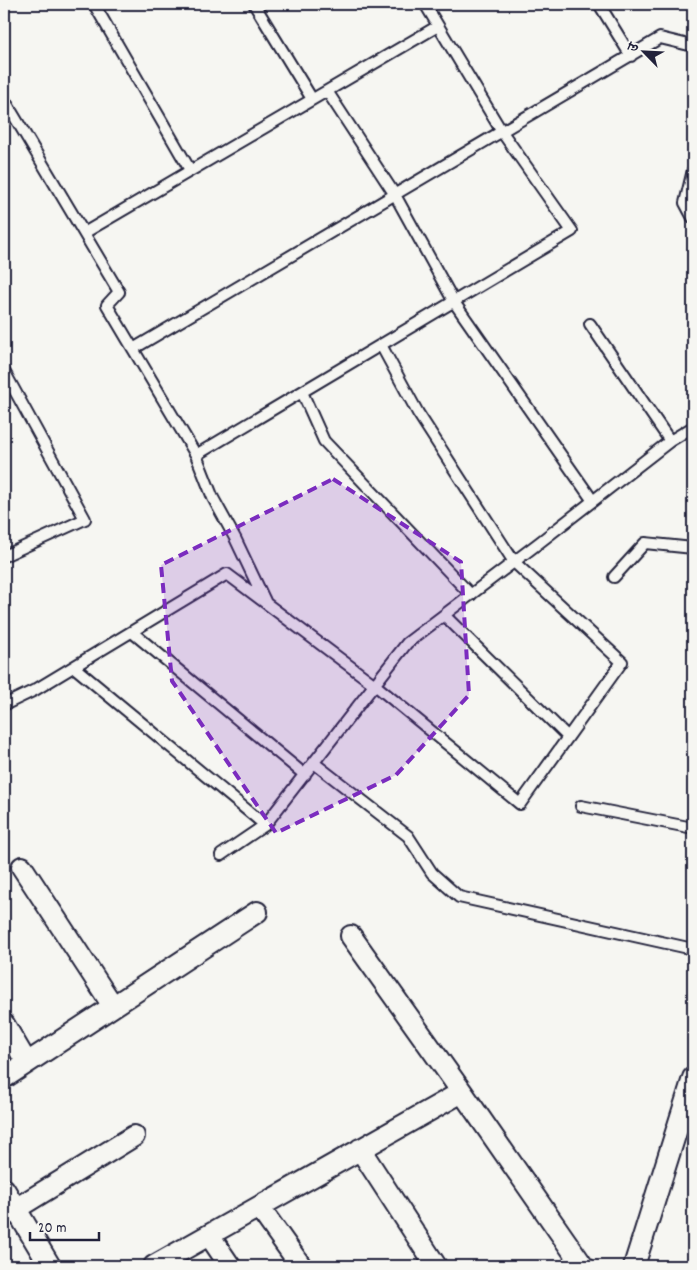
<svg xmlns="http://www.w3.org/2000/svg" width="697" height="1270" font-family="Dekko,'Playpen Sans Deva',sans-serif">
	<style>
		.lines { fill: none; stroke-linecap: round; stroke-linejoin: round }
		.lane-casing { stroke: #22223b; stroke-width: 14 }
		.street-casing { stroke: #22223b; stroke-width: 24 }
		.lane { stroke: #f6f6f2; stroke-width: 10 }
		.street { stroke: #f6f6f2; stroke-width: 20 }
		.marked { fill: #7b2cbf; fill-opacity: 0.2; stroke: #7b2cbf; stroke-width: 4; stroke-dasharray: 10 6; stroke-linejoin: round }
	</style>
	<rect width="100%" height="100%" fill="#f6f6f2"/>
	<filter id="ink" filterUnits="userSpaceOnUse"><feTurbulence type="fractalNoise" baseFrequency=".02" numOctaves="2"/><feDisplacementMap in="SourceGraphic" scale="10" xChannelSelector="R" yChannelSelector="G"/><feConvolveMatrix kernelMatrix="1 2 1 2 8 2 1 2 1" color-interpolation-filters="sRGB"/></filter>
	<g filter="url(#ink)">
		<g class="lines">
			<defs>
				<path id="lane" d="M 94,4 L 190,170
					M 254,4 L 312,99
					M 599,4 L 631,56
					M 327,91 L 395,195 L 454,302 L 593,501
					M 4,99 L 119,292 L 107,305 L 196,455 L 213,498 L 235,538 L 265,601
					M 693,170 L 685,203 L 693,218
					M 84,233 L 438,26
					M 590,324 L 670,441
					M 133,349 L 660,38 L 693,46
					M 4,371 L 85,519 L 4,556
					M 302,392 L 324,441 L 471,595
					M 196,455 L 572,231 L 502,132 L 425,4
					M 614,577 L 645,543 L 693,548
					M 444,615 L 568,737
					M 132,632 L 305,775
					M 74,667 L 265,825
					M 4,705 L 35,690 L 227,574 L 375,685 L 520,804 L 622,662 L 514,562 L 418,413 L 381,345
					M 314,763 L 408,836 L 432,873 L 459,897 L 693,949
					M 581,806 L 693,828
					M 221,855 L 265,825 L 407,643 L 540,542 L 670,441 L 693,427"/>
				<path id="street" d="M 22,867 L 113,1006
					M 351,936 L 462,1092 L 583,1266
					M 4,1024 L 27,1063
					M 4,1078 L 257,912
					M 360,1149 L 436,1266
					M 4,1189 L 50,1266
					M 259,1207 L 301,1266
					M 4,1216 L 134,1136
					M 209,1235 L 230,1266
					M 154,1266 L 462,1092
					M 634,1266 L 693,1078"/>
			</defs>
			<use href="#lane" class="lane-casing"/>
			<use href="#street" class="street-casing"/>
			<use href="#lane" class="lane"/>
			<use href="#street" class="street"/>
		</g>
	</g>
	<path class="marked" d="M 333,479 L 461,562 L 469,695 L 396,775 L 276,833 L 172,681 L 161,565 Z"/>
	<rect width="697" height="1270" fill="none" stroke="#f6f6f2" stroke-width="20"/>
	<rect x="10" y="10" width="677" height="1250" fill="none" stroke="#22223b" stroke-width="2" filter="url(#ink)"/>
	<g transform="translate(644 52) rotate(294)" stroke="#f6f6f2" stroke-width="4" paint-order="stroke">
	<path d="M0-4L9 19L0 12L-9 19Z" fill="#22223b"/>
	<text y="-8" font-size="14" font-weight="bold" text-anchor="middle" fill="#22223b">उ</text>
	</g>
	<path d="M30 1232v8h69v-8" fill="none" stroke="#22223b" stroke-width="2.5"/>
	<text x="38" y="1232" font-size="15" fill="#22223b" stroke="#f6f6f2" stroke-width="4" paint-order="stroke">20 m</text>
</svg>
